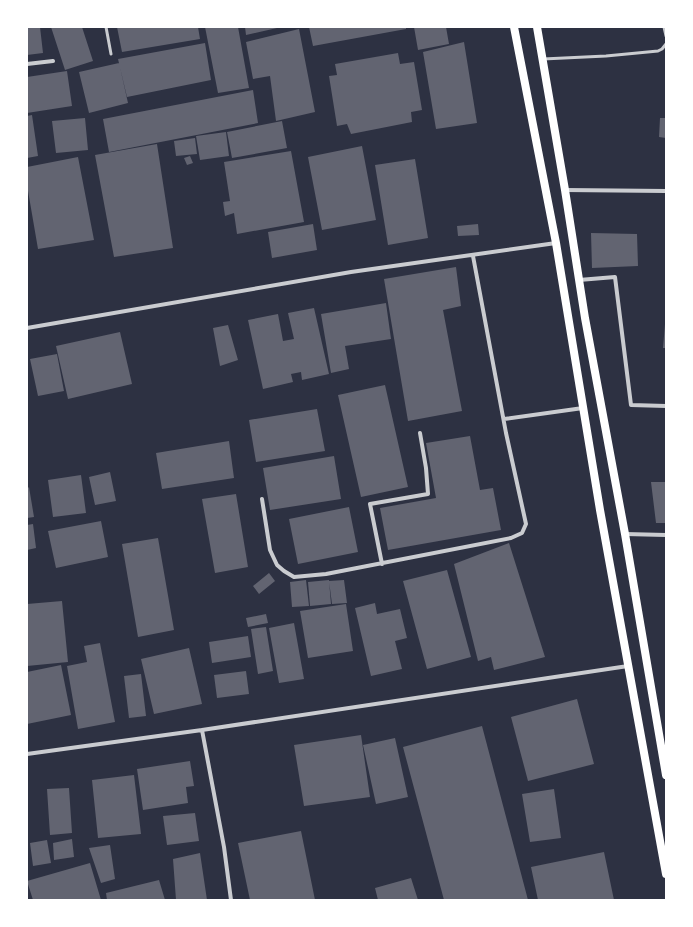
<svg xmlns="http://www.w3.org/2000/svg" width="693" height="927" font-family="'Archivo Narrow',sans-serif">
	<style>
		.building { fill: #626471 }
		.lines { fill: none; stroke-linecap: round; stroke-linejoin: round }
		.service { stroke: #caccd0; stroke-width: 3 }
		.minor { stroke: #caccd0; stroke-width: 4 }
		.secondary { stroke: #fff; stroke-width: 8 }
	</style>
	<rect width="100%" height="100%" fill="#2d3142"/>
	<path class="building" d="M 27,27 L 40,27 L 43,53 L 27,55 Z
		M 51,27 L 82,27 L 93,61 L 65,70 Z
		M 117,27 L 198,27 L 200,39 L 122,52 Z
		M 205,27 L 238,27 L 249,88 L 218,93 Z
		M 245,27 L 277,27 L 277,28 L 246,35 Z
		M 309,27 L 406,27 L 406,29 L 313,46 Z
		M 414,27 L 446,27 L 449,44 L 418,50 Z
		M 299,29 L 315,112 L 276,121 L 270,76 L 253,79 L 246,42 Z
		M 464,42 L 477,123 L 436,129 L 423,52 Z
		M 205,43 L 211,80 L 127,97 L 118,59 Z
		M 398,53 L 400,64 L 414,62 L 422,110 L 411,112 L 412,122 L 351,134 L 347,124 L 337,126 L 329,76 L 337,75 L 335,64 Z
		M 119,63 L 128,103 L 89,113 L 79,72 Z
		M 67,71 L 72,106 L 27,113 L 27,77 Z
		M 253,90 L 258,123 L 109,152 L 103,119 Z
		M 32,115 L 38,156 L 27,158 L 27,116 Z
		M 85,118 L 88,150 L 56,153 L 52,121 Z
		M 660,118 L 666,118 L 666,138 L 659,137 Z
		M 282,121 L 287,148 L 232,158 L 227,132 Z
		M 226,132 L 229,156 L 200,160 L 196,136 Z
		M 195,138 L 197,154 L 176,156 L 174,141 Z
		M 157,144 L 173,248 L 114,257 L 95,155 Z
		M 362,146 L 376,220 L 322,230 L 308,157 Z
		M 291,151 L 304,222 L 237,234 L 234,213 L 225,216 L 223,202 L 230,201 L 224,162 Z
		M 190,156 L 193,163 L 187,165 L 184,158 Z
		M 78,157 L 94,240 L 38,249 L 27,185 L 27,167 Z
		M 415,159 L 428,238 L 388,245 L 375,165 Z
		M 313,224 L 317,250 L 272,258 L 268,232 Z
		M 478,224 L 479,235 L 458,236 L 457,226 Z
		M 591,233 L 637,234 L 638,266 L 592,268 Z
		M 456,267 L 461,306 L 443,310 L 462,411 L 408,421 L 384,279 Z
		M 386,303 L 391,339 L 345,346 L 349,369 L 331,373 L 321,314 Z
		M 314,308 L 329,374 L 302,380 L 301,372 L 291,374 L 293,382 L 263,389 L 248,320 L 278,314 L 283,341 L 294,339 L 288,313 Z
		M 665,324 L 666,325 L 666,348 L 663,348 Z
		M 228,325 L 238,360 L 220,366 L 213,328 Z
		M 120,332 L 132,384 L 68,399 L 56,346 Z
		M 57,354 L 64,391 L 38,396 L 30,359 Z
		M 385,385 L 408,487 L 361,497 L 338,395 Z
		M 317,409 L 325,451 L 256,462 L 249,420 Z
		M 470,436 L 480,490 L 493,488 L 501,530 L 388,550 L 380,508 L 436,498 L 426,443 Z
		M 229,441 L 234,478 L 162,489 L 156,453 Z
		M 334,456 L 341,499 L 270,510 L 263,468 Z
		M 110,472 L 116,501 L 95,505 L 89,477 Z
		M 81,475 L 86,513 L 53,517 L 48,480 Z
		M 651,482 L 666,482 L 666,523 L 656,523 Z
		M 29,487 L 34,517 L 27,518 L 27,489 Z
		M 236,494 L 248,567 L 215,573 L 202,499 Z
		M 349,507 L 358,552 L 298,564 L 289,519 Z
		M 101,521 L 108,557 L 56,568 L 48,531 Z
		M 33,524 L 36,548 L 27,550 L 27,525 Z
		M 158,538 L 174,630 L 138,637 L 122,544 Z
		M 509,543 L 545,657 L 494,670 L 491,657 L 478,661 L 454,564 Z
		M 447,570 L 471,657 L 427,669 L 403,581 Z
		M 269,573 L 275,581 L 259,594 L 253,586 Z
		M 306,580 L 309,606 L 292,607 L 290,582 Z
		M 329,580 L 331,604 L 310,606 L 308,582 Z
		M 344,580 L 347,603 L 332,604 L 329,581 Z
		M 62,601 L 68,662 L 27,666 L 27,604 Z
		M 375,603 L 377,614 L 400,609 L 407,638 L 395,641 L 402,669 L 371,676 L 355,608 Z
		M 346,604 L 353,651 L 308,658 L 300,611 Z
		M 266,614 L 268,623 L 248,627 L 246,618 Z
		M 294,623 L 304,679 L 279,683 L 269,628 Z
		M 266,627 L 273,671 L 258,674 L 251,629 Z
		M 248,636 L 251,657 L 212,663 L 209,642 Z
		M 100,643 L 115,722 L 78,729 L 67,666 L 87,662 L 84,646 Z
		M 189,648 L 202,704 L 154,714 L 141,659 Z
		M 61,665 L 71,715 L 27,724 L 27,672 Z
		M 246,671 L 249,694 L 217,698 L 214,675 Z
		M 141,674 L 146,716 L 129,718 L 124,676 Z
		M 577,699 L 594,764 L 528,781 L 511,717 Z
		M 482,726 L 528,900 L 444,900 L 403,747 Z
		M 361,735 L 370,797 L 304,806 L 294,745 Z
		M 395,738 L 408,797 L 376,804 L 363,745 Z
		M 190,761 L 194,786 L 186,787 L 188,803 L 143,810 L 137,769 Z
		M 134,775 L 141,834 L 98,838 L 92,780 Z
		M 69,788 L 72,833 L 50,835 L 47,789 Z
		M 554,789 L 561,838 L 530,842 L 522,794 Z
		M 195,813 L 199,841 L 167,845 L 163,816 Z
		M 301,831 L 315,900 L 250,900 L 238,843 Z
		M 72,839 L 74,857 L 54,860 L 53,843 Z
		M 47,840 L 51,863 L 33,866 L 30,843 Z
		M 110,845 L 115,879 L 101,883 L 89,848 Z
		M 604,852 L 614,900 L 538,900 L 531,867 Z
		M 200,853 L 207,900 L 176,900 L 173,859 Z
		M 90,863 L 101,900 L 33,900 L 27,881 Z
		M 411,878 L 418,900 L 378,900 L 375,888 Z
		M 159,880 L 165,900 L 107,900 L 106,893 Z"/>
	<g class="lines">
		<path class="service" d="M 106,27 L 111,54
			M 664,27 L 666,36
			M 543,59 L 606,56 L 658,51 L 662,49 L 666,44"/>
		<path class="minor" d="M 27,64 L 53,61
			M 565,190 L 666,191
			M 579,280 L 615,277 L 631,405 L 666,406
			M 27,328 L 351,272 L 556,243
			M 504,419 L 583,408
			M 262,499 L 270,550 L 277,565 L 284,571 L 294,577 L 326,574 L 511,538 L 522,533 L 526,524 L 506,433 L 473,256
			M 625,534 L 666,535
			M 382,564 L 370,504 L 428,494 L 426,468 L 420,433
			M 202,730 L 224,847 L 231,900
			M 27,754 L 202,730 L 628,666"/>
		<path class="secondary" d="M 514,27 L 556,243 L 600,510 L 666,874
			M 537,27 L 565,190 L 585,318 L 625,534 L 666,775"/>
	</g>
	<rect width="693" height="927" fill="none" stroke="#ffffff" stroke-width="56"/>
</svg>
